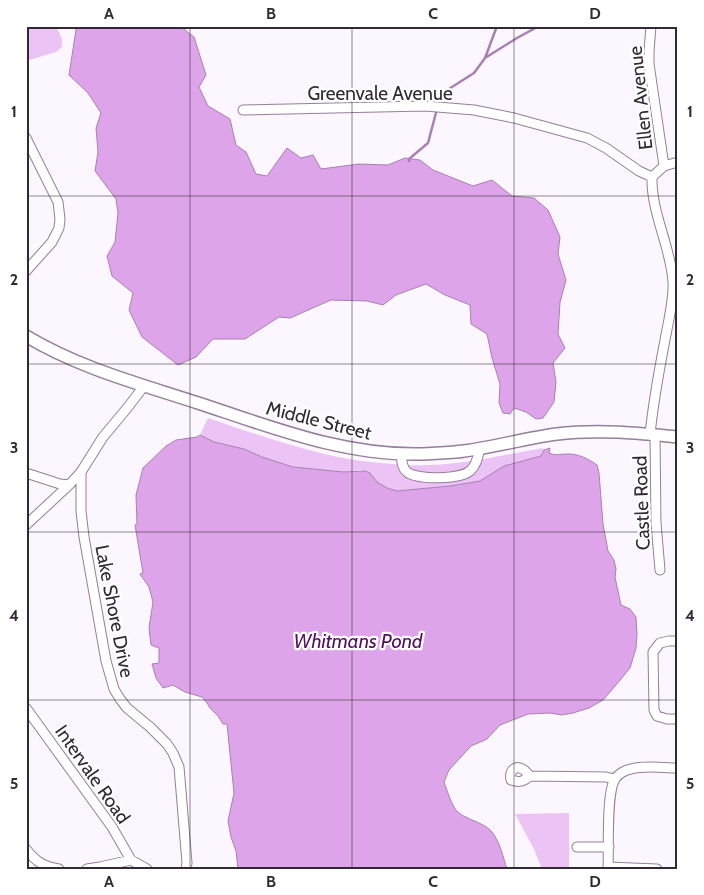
<svg xmlns="http://www.w3.org/2000/svg" width="704" height="895" font-family="Cabin,sans-serif">
	<style>
		.green { fill: #ebc3f4 }
		.water { fill: #dda4e9; stroke: #aa7fb3 }
		.lines { fill: none; stroke-linecap: round; stroke-linejoin: round }
		.stream { stroke: #aa7fb3; stroke-width: 2.5 }
		.minor-casing { stroke: #957f9a; stroke-width: 11 }
		.major-casing { stroke: #957f9a; stroke-width: 14 }
		.minor { stroke: #fff; stroke-width: 9 }
		.major { stroke: #fff; stroke-width: 11 }
		.grid { fill: none; stroke: #322934; stroke-width: 1; stroke-opacity: 0.55 }
		.labels { text-anchor: middle; stroke-width: 4.5; stroke-linejoin: round; paint-order: stroke }
		.street-label { font-size: 19px; fill: #322934; stroke: #fff }
		.water-label { font-size: 20px; font-style: italic; fill: #530d61; stroke: #fff }
		.neatline { fill: none; stroke: #322934; stroke-width: 2 }
		.grid-label { font-size: 16px; text-anchor: middle; font-weight: bold; fill: #322934 }
	</style>
	<rect width="100%" height="100%" fill="#fcf7fe"/>
	<path class="green" d="M 26,26 L 56,26 L 62,39 L 62,47 L 56,52 L 26,61 Z
		M 208,418 C 243,430 278,442 313,451 C 344,460 376,463 407,465 C 453,467 498,456 543,448 L 544,450 L 541,456 L 490,475 L 480,481 L 450,486 L 397,491 L 387,488 L 377,482 L 370,473 L 361,470 L 343,472 L 293,467 L 262,457 L 244,449 L 214,442 L 200,435 Z
		M 569,813 L 569,869 L 542,869 L 534,849 L 515,814 Z"/>
	<path class="water" d="M 73,26 L 180,26 L 194,37 L 206,75 L 199,87 L 208,106 L 230,119 L 236,145 L 246,152 L 256,174 L 267,176 L 287,148 L 301,158 L 313,155 L 321,169 L 359,164 L 388,165 L 405,158 L 420,160 L 433,170 L 473,186 L 492,180 L 512,196 L 534,198 L 548,210 L 560,237 L 558,254 L 566,280 L 560,302 L 558,334 L 565,348 L 553,363 L 556,382 L 554,402 L 543,418 L 536,419 L 526,412 L 514,408 L 510,414 L 503,413 L 499,403 L 500,384 L 492,358 L 487,334 L 471,324 L 470,305 L 445,295 L 426,284 L 396,295 L 383,305 L 367,301 L 331,300 L 290,318 L 279,317 L 245,339 L 213,339 L 196,357 L 178,365 L 142,337 L 129,310 L 133,293 L 112,276 L 107,256 L 115,242 L 118,213 L 116,199 L 95,171 L 98,152 L 96,128 L 101,113 L 88,93 L 69,75 L 76,30 Z
		M 200,435 L 214,442 L 244,449 L 262,457 L 293,467 L 343,472 L 365,471 L 370,473 L 377,482 L 387,488 L 397,491 L 450,486 L 480,481 L 504,466 L 541,456 L 544,450 L 550,448 L 549,453 C 556,456 559,454 566,454 C 577,453 589,459 597,465 L 599,473 L 603,524 L 608,551 L 614,560 L 616,569 L 615,577 L 621,605 L 630,609 L 636,617 L 637,634 L 636,648 L 630,668 L 616,685 L 603,700 L 589,708 L 573,713 L 562,715 L 550,713 L 528,714 L 500,725 L 487,739 L 471,746 L 449,770 L 444,782 C 447,790 452,808 459,813 C 468,820 485,823 492,832 C 500,842 503,857 507,869 L 238,869 L 236,851 L 231,837 L 228,821 L 234,793 L 227,724 L 223,724 L 218,716 L 210,708 L 207,703 L 202,697 L 185,692 L 173,685 L 163,688 L 156,678 L 152,664 L 159,663 L 159,648 L 151,645 L 149,628 L 153,602 L 149,587 L 140,574 L 143,573 L 135,525 L 137,524 L 136,495 L 143,468 L 166,446 L 176,440 L 197,437 Z"/>
	<g class="lines">
		<path class="stream" d="M 485,58 L 497,26
			M 439,104 L 441,94 L 474,73 L 485,58 L 517,38 L 539,26
			M 409,161 L 409,159 L 428,143 L 437,109"/>
		<defs>
			<path id="minor" d="M 651,26 L 649,51 L 649,64 L 664,166
				M 243,110 L 425,106 L 474,110 L 514,118 L 587,138 L 606,148 L 639,171 L 652,177 L 664,166 L 678,162
				M 26,138 L 58,202 L 60,219 L 59,228 L 52,242 L 26,271
				M 144,386 L 128,407 L 103,437 L 81,472 L 81,511 L 84,537 L 106,661 L 114,689 L 120,699 L 127,708 L 150,727 L 167,744 L 173,753 L 179,767 L 187,863 L 186,869
				M 650,435 C 653,403 659,371 665,340 C 668,323 674,299 673,282 C 671,247 651,213 652,177
				M 655,435 L 656,523 L 660,570
				M 401,454 C 402,460 401,467 407,472 C 417,480 461,480 471,470 C 477,464 478,456 480,448
				M 26,473 L 60,484 L 69,485
				M 26,525 L 69,485 L 81,472
				M 678,641 L 669,641 L 660,643 L 653,652 L 654,710 L 657,716 L 667,719 L 678,719
				M 26,708 L 112,827 L 131,860
				M 530,776 C 529,775 525,771 524,770 C 515,764 509,771 511,780 C 520,783 524,781 530,776 L 606,777 L 614,779
				M 577,847 L 609,847
				M 26,849 C 36,862 43,866 59,869
				M 608,867 L 657,869
				M 87,869 L 100,867 L 131,860 L 147,869
				M 608,869 C 609,850 606,793 615,779 C 618,774 625,770 631,769 C 645,765 663,768 678,768"/>
			<path id="major" d="M 26,336 C 79,368 140,384 198,403 C 271,427 344,456 422,454 C 436,453 450,453 464,451 C 495,447 526,438 557,434 C 597,429 638,433 678,437"/>
		</defs>
		<use href="#minor" class="minor-casing"/>
		<use href="#major" class="major-casing"/>
		<use href="#minor" class="minor"/>
		<use href="#major" class="major"/>
	</g>
	<path class="grid" d="M 190,26 L 190,869M 352,26 L 352,869M 514,26 L 514,869M 26,196 L 678,196M 26,364 L 678,364M 26,532 L 678,532M 26,700 L 678,700"/>
	<g class="labels">
		<g class="street-label">
			<text x="380" y="100">Greenvale Avenue</text>
			<text transform="translate(640 98) rotate(-96)" y="7">Ellen Avenue</text>
			<text transform="translate(319 420) rotate(14)" y="7">Middle Street</text>
			<text transform="translate(641 503) rotate(-92)" y="7">Castle Road</text>
			<text transform="translate(115 611) rotate(79)" y="7">Lake Shore Drive</text>
			<text transform="translate(93 774) rotate(55)" y="7">Intervale Road</text>
		</g>
		<g class="water-label">
			<text x="358" y="648">Whitmans Pond</text>
		</g>
	</g>
	<rect width="704" height="895" fill="none" stroke="#ffffff" stroke-width="55"/>
	<rect x="28" y="28" width="648" height="840" class="neatline"/>
	<g class="grid-label">
		<text x="109" y="19">A</text>
		<text x="271" y="19">B</text>
		<text x="433" y="19">C</text>
		<text x="595" y="19">D</text>
		<text x="14" y="117">1</text>
		<text x="690" y="117">1</text>
		<text x="14" y="285">2</text>
		<text x="690" y="285">2</text>
		<text x="14" y="453">3</text>
		<text x="690" y="453">3</text>
		<text x="14" y="621">4</text>
		<text x="690" y="621">4</text>
		<text x="14" y="789">5</text>
		<text x="690" y="789">5</text>
		<text x="109" y="887">A</text>
		<text x="271" y="887">B</text>
		<text x="433" y="887">C</text>
		<text x="595" y="887">D</text>
	</g>
</svg>
